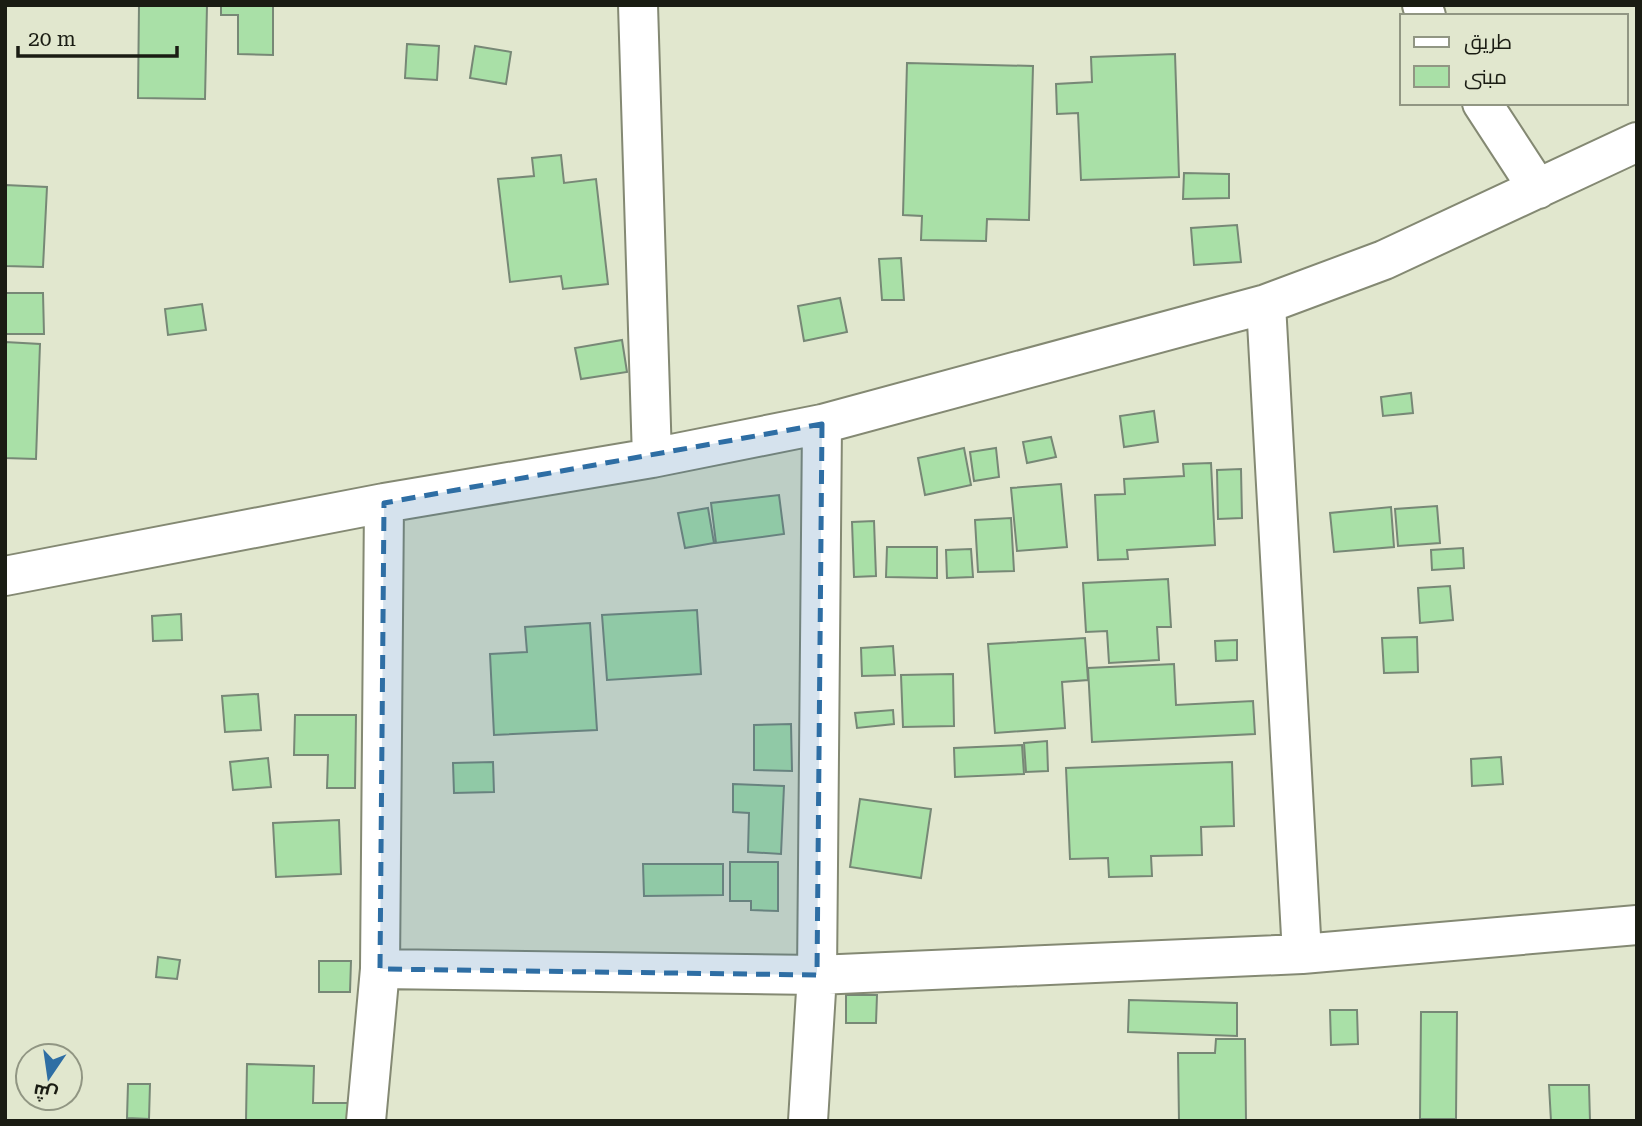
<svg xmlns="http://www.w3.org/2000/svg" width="1642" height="1126" font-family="'Roboto Serif',Cairo,serif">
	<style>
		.building { fill: #a9e0a7; stroke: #778876; stroke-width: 2 }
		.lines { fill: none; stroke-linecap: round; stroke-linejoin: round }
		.minor-casing { stroke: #848973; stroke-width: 42 }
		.minor { stroke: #fff; stroke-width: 38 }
		.marked { fill: #2e6ea4; fill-opacity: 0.2; stroke: #2e6ea4; stroke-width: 5; stroke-dasharray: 14 9; stroke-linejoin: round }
	</style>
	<rect width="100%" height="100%" fill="#e1e7ce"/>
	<path class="building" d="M 139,5 L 207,5 L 205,99 L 138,98 Z
		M 221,5 L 273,5 L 273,55 L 238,54 L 238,15 L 221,15 Z
		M 407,44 L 439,46 L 437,80 L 405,78 Z
		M 475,46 L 511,52 L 506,84 L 470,78 Z
		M 1175,54 L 1179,177 L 1081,180 L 1078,113 L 1057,114 L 1056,84 L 1092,82 L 1091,57 Z
		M 907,63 L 1033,66 L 1029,220 L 987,219 L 986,241 L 921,240 L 922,216 L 903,215 Z
		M 561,155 L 564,183 L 596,179 L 608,284 L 563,289 L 561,276 L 510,282 L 498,179 L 534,176 L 532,158 Z
		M 1184,173 L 1229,174 L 1229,198 L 1183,199 Z
		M 5,185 L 47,187 L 43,267 L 5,266 Z
		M 1237,225 L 1241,262 L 1194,265 L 1191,228 Z
		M 901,258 L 904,300 L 882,300 L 879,259 Z
		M 5,293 L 43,293 L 44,334 L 5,334 Z
		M 840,298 L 847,332 L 804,341 L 798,306 Z
		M 202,304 L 206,330 L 168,335 L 165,309 Z
		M 622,340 L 627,372 L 581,379 L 575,348 Z
		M 5,342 L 40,344 L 36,459 L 5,458 Z
		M 1411,393 L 1413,413 L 1383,416 L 1381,397 Z
		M 1154,411 L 1158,442 L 1124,447 L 1120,416 Z
		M 1051,437 L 1056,457 L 1027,463 L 1023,442 Z
		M 964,448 L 971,485 L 925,495 L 918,458 Z
		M 996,448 L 999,477 L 974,481 L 970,452 Z
		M 1211,463 L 1215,545 L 1127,550 L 1128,559 L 1098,560 L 1095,495 L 1125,494 L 1124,479 L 1184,476 L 1183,464 Z
		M 1241,469 L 1242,518 L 1218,519 L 1217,470 Z
		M 1061,484 L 1067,547 L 1017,551 L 1011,488 Z
		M 779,495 L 784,534 L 716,543 L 711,503 Z
		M 1437,506 L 1440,543 L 1398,546 L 1395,509 Z
		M 1391,507 L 1394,547 L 1334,552 L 1330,513 Z
		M 708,508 L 714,543 L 685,548 L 678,513 Z
		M 1011,518 L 1014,571 L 978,572 L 975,520 Z
		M 874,521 L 876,576 L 854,577 L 852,522 Z
		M 887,547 L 937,547 L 937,578 L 886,577 Z
		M 1463,548 L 1464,568 L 1432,570 L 1431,550 Z
		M 971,549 L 973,577 L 947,578 L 946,550 Z
		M 1168,579 L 1171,627 L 1157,627 L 1159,660 L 1109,663 L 1107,631 L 1086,632 L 1083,583 Z
		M 1450,586 L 1453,620 L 1420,623 L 1418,588 Z
		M 697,610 L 701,674 L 607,680 L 602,615 Z
		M 181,614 L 182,640 L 153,641 L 152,616 Z
		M 590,623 L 597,730 L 494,735 L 490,654 L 527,652 L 525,627 Z
		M 1417,637 L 1418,672 L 1384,673 L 1382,638 Z
		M 1085,638 L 1088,680 L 1062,682 L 1065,728 L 995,733 L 988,644 Z
		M 1237,640 L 1237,660 L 1216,661 L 1215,641 Z
		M 893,646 L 895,675 L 862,676 L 861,648 Z
		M 1174,664 L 1176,705 L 1253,701 L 1255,734 L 1092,742 L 1088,668 Z
		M 953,674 L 954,726 L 903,727 L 901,675 Z
		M 258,694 L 261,730 L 225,732 L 222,696 Z
		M 893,710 L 894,724 L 857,728 L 855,713 Z
		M 295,715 L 356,715 L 355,788 L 327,788 L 328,755 L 294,755 Z
		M 791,724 L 792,771 L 754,770 L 754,725 Z
		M 1047,741 L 1048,771 L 1026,772 L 1024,743 Z
		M 1022,745 L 1024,774 L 955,777 L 954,748 Z
		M 1501,757 L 1503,784 L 1472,786 L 1471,759 Z
		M 268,758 L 271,787 L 233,790 L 230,762 Z
		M 493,762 L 494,792 L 454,793 L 453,763 Z
		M 1232,762 L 1234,826 L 1201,827 L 1202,855 L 1151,856 L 1152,876 L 1109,877 L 1108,858 L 1070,859 L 1066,768 Z
		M 733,784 L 784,786 L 781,854 L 748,852 L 749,813 L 733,812 Z
		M 860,799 L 931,809 L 921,878 L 850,867 Z
		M 339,820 L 341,874 L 276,877 L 273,823 Z
		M 730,862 L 778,862 L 778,911 L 751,910 L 751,901 L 730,901 Z
		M 643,864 L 723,864 L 723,895 L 644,896 Z
		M 158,957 L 180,960 L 177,979 L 156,977 Z
		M 319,961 L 351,961 L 350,992 L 319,992 Z
		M 846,995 L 877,995 L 876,1023 L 846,1023 Z
		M 1129,1000 L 1237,1003 L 1237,1036 L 1128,1032 Z
		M 1330,1010 L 1357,1010 L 1358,1044 L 1331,1045 Z
		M 1421,1012 L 1457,1012 L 1456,1119 L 1420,1119 Z
		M 1216,1039 L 1245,1039 L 1246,1121 L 1179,1121 L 1178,1053 L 1215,1053 Z
		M 247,1064 L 314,1066 L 313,1103 L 350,1103 L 350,1121 L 246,1121 Z
		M 128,1084 L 150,1084 L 149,1119 L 127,1118 Z
		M 1549,1085 L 1589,1085 L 1590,1121 L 1551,1121 Z"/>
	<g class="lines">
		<defs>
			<path id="minor" d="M 638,5 L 652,458
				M 1422,5 L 1426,16
				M 1482,103 L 1538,189
				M 1266,304 L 1302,954
				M 5,576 L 384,503 L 652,458 L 822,424 L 1266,304 L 1384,260 L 1637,142
				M 380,969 L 817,975 L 1302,954 L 1637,925
				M 366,1121 L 380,969 L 384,503
				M 808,1121 L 817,975 L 822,424"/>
		</defs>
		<use href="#minor" class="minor-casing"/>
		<use href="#minor" class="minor"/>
	</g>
	<path class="marked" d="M 822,424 L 817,975 L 380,969 L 384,503 Z"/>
	<rect width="1642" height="1126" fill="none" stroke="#1a1c13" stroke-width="14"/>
	<rect x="1400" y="14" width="228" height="91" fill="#e1e7ce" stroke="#919683" stroke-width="2"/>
	<rect x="1414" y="37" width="35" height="10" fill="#ffffff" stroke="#919683" stroke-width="2"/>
	<text x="1464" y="49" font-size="21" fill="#1a1c13">طريق</text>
	<rect x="1414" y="66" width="35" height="21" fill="#a9e0a7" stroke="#919683" stroke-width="2"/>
	<text x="1464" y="84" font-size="21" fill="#1a1c13">مبنى</text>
	<g transform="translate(49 1077) rotate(193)"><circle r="33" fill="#e1e7ce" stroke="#919683" stroke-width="2"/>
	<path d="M0-5L12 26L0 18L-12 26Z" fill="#2e6ea4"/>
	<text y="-10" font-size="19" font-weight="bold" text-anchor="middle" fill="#1a1c13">ش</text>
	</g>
	<path d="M18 46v10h159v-10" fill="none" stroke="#1a1c13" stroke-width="3.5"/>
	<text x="28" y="46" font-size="21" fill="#1a1c13" stroke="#e1e7ce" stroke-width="5" paint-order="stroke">20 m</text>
</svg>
